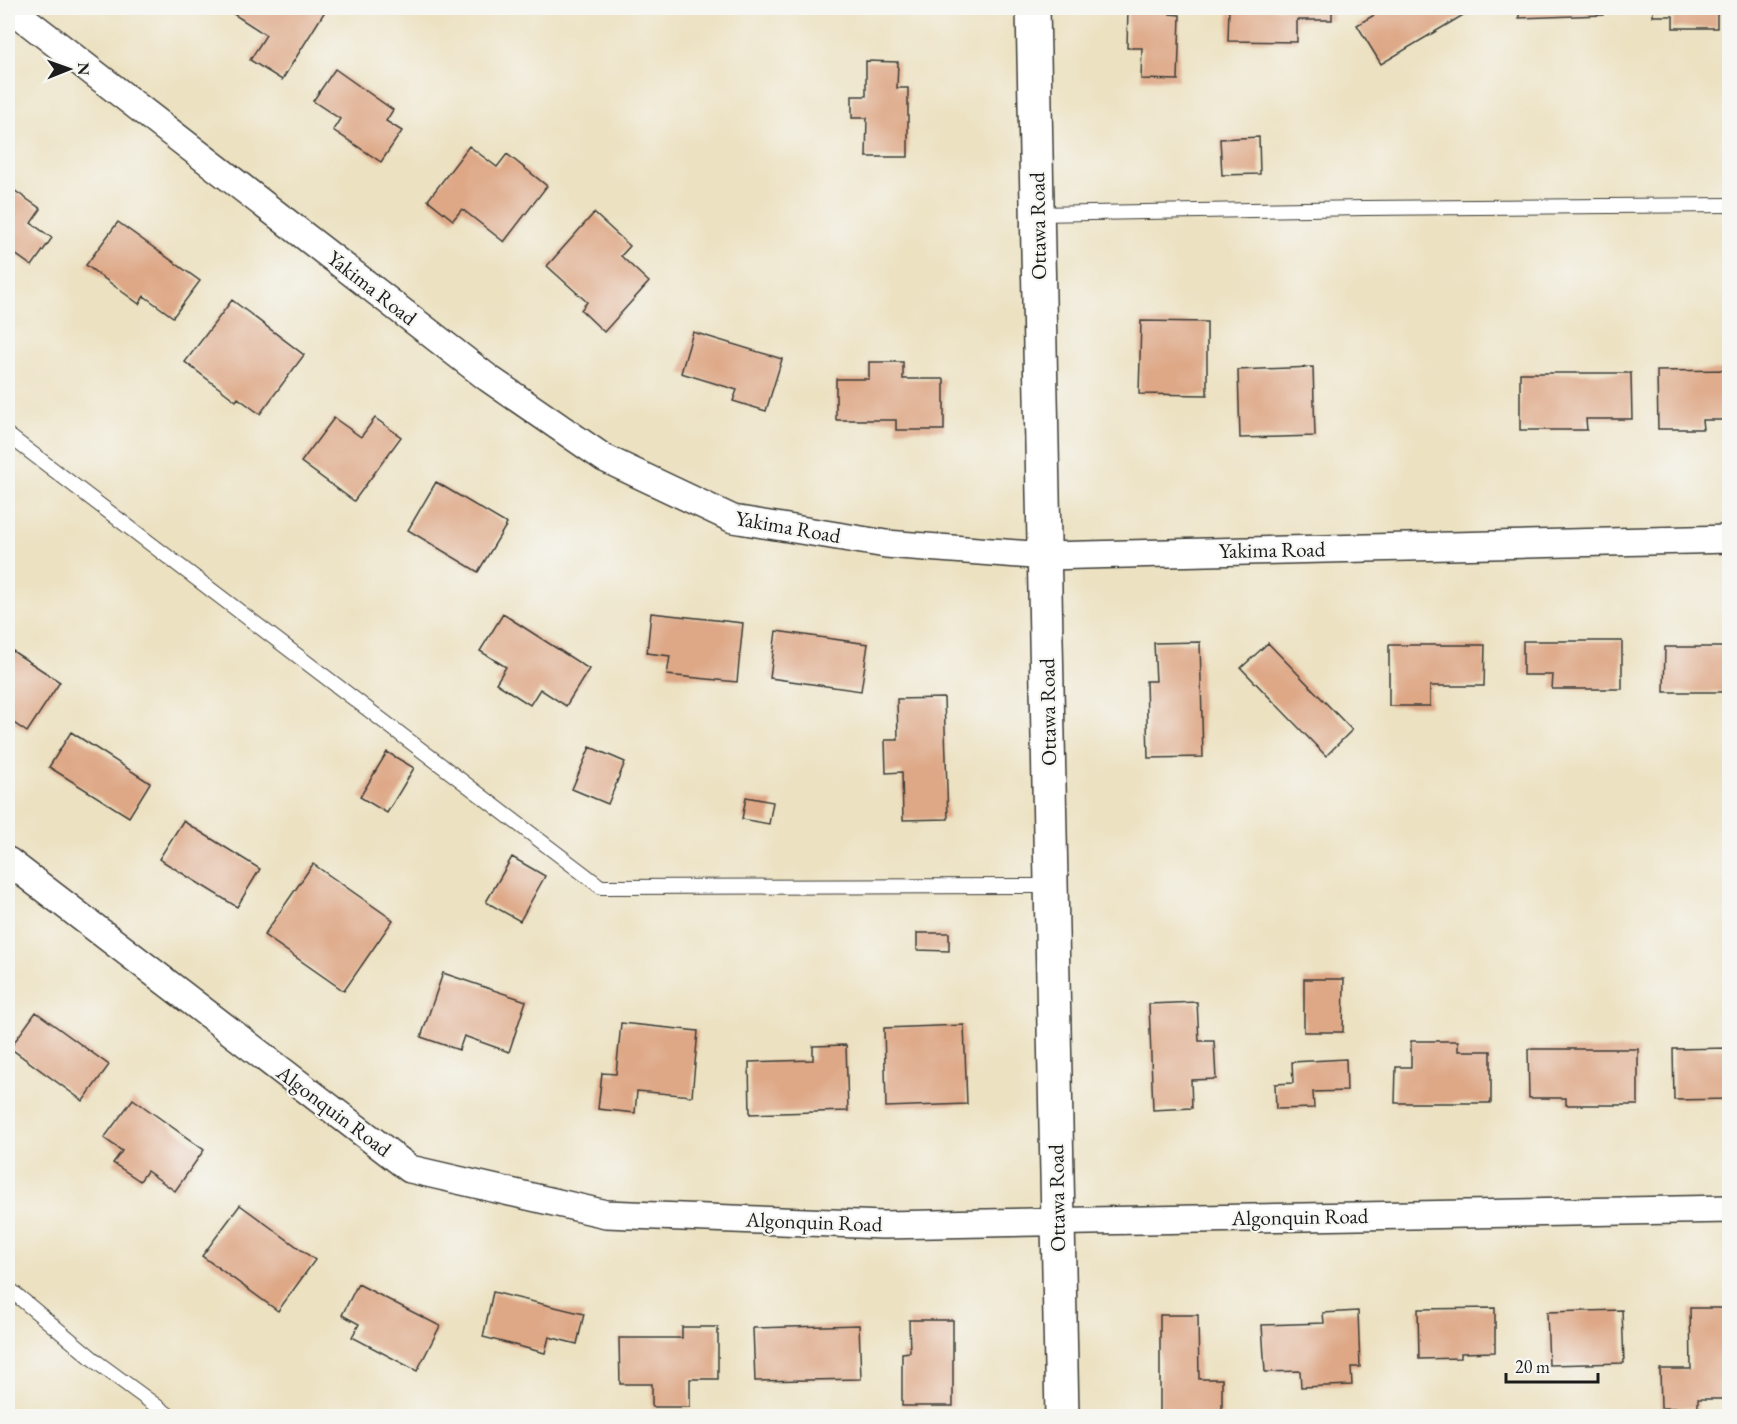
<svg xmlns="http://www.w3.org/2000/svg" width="1737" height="1424" font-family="'EB Garamond',serif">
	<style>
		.building { fill: #dea887 }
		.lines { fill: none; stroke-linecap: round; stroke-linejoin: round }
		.service-casing { stroke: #3b3a35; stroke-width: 16 }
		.minor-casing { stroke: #3b3a35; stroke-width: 30 }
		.tertiary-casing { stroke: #3b3a35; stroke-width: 36 }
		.service { stroke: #fff; stroke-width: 14 }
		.minor { stroke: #fff; stroke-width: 27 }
		.tertiary { stroke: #fff; stroke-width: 33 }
		.labels { text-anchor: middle; stroke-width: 4.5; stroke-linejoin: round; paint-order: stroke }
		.street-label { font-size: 21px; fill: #1c1c1c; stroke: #f6f6f2 }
	</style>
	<rect width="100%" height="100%" fill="#f6f6f2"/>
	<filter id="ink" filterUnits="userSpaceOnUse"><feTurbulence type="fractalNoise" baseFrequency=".0167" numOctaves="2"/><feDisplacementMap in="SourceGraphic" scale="12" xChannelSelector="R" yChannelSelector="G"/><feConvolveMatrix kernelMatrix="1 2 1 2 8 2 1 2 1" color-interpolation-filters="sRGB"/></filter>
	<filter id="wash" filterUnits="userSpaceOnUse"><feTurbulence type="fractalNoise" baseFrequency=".008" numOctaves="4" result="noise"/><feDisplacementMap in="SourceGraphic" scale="24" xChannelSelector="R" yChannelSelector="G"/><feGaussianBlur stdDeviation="1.35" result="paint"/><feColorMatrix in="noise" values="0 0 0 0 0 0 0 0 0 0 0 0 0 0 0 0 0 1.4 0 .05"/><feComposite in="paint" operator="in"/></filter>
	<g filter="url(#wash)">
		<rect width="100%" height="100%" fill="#ece1c1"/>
		<g id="blocks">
			<path class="building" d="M 236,8 L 327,8 L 282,80 L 250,60 L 266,35 L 232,13 Z
				M 1128,8 L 1170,8 L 1170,14 L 1180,15 L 1178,80 L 1141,79 L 1142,48 L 1127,48 Z
				M 1229,8 L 1332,8 L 1332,20 L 1297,20 L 1297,42 L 1228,41 Z
				M 1386,8 L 1475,8 L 1381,64 L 1357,25 Z
				M 1519,8 L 1602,8 L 1603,15 L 1519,18 Z
				M 1653,8 L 1730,8 L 1730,12 L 1717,12 L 1717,28 L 1673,28 L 1673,16 L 1653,16 Z
				M 866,61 L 898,62 L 897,88 L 908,88 L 908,157 L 866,157 L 867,118 L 852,118 L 852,96 L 866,96 Z
				M 335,69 L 393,110 L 386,121 L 402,131 L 381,162 L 333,130 L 340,119 L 313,101 Z
				M 1259,137 L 1260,174 L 1222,175 L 1220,139 Z
				M 469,146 L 497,167 L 507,154 L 547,186 L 504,242 L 462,209 L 453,220 L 428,200 Z
				M 8,186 L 41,209 L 31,223 L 52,238 L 32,266 L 8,249 L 13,241 L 8,238 Z
				M 594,213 L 630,246 L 621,256 L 649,282 L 604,332 L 581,310 L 587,302 L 547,266 Z
				M 118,222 L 200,281 L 173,317 L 144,296 L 139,304 L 86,265 Z
				M 232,300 L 304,355 L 260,414 L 238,398 L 236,401 L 185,362 Z
				M 1141,321 L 1207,322 L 1207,395 L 1139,394 Z
				M 693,332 L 782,359 L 766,411 L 733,401 L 737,390 L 681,373 Z
				M 869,362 L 903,362 L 903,379 L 944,379 L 944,430 L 896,430 L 896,420 L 836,420 L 836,379 L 869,379 Z
				M 1313,367 L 1315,436 L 1240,438 L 1238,370 Z
				M 1730,370 L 1730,420 L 1702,420 L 1703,429 L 1658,429 L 1657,371 Z
				M 1520,373 L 1631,373 L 1632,419 L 1586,419 L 1587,430 L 1520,430 Z
				M 334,418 L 361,437 L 375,418 L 401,437 L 354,501 L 301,462 Z
				M 436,482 L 507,524 L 478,572 L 408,530 Z
				M 651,613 L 743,623 L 737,682 L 667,675 L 670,656 L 647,653 Z
				M 503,614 L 589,669 L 566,706 L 540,689 L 530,705 L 496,683 L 506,667 L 480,651 Z
				M 776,631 L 868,644 L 861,691 L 770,678 Z
				M 1523,641 L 1622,641 L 1622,689 L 1552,689 L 1553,675 L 1523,675 Z
				M 1200,642 L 1203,757 L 1148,758 L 1146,681 L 1156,681 L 1154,643 Z
				M 1268,643 L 1352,730 L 1326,756 L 1241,668 Z
				M 1389,645 L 1485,645 L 1484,686 L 1430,686 L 1430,706 L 1389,706 Z
				M 1665,647 L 1730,647 L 1730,692 L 1664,692 Z
				M 8,648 L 60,682 L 27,732 L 8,719 Z
				M 944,698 L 948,819 L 903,820 L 902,772 L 886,773 L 885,740 L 898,740 L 897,699 Z
				M 71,732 L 150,783 L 129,817 L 49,767 Z
				M 590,747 L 625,762 L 608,804 L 572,789 Z
				M 387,752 L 414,768 L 387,813 L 360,797 Z
				M 746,797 L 773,802 L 769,824 L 742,819 Z
				M 183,821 L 260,869 L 237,907 L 159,859 Z
				M 512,857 L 545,876 L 520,921 L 486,902 Z
				M 313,864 L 393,920 L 344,991 L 264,935 Z
				M 917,933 L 949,933 L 949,951 L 917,950 Z
				M 443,973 L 526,1001 L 509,1052 L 464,1036 L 459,1050 L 421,1037 Z
				M 1304,979 L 1344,979 L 1343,1032 L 1304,1032 Z
				M 1197,1002 L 1199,1041 L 1214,1041 L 1216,1079 L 1191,1080 L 1192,1108 L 1153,1110 L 1149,1004 Z
				M 36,1012 L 109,1065 L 83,1101 L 10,1048 Z
				M 621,1023 L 698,1031 L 692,1096 L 637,1091 L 635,1113 L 598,1109 L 602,1073 L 616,1074 Z
				M 964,1025 L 967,1104 L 886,1107 L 884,1028 Z
				M 1411,1041 L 1458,1041 L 1458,1051 L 1491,1051 L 1491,1103 L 1395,1103 L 1396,1067 L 1411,1067 Z
				M 846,1045 L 848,1111 L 750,1114 L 749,1062 L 813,1060 L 813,1046 Z
				M 1730,1048 L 1730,1099 L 1674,1100 L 1673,1049 Z
				M 1528,1049 L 1638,1049 L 1638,1105 L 1566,1105 L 1566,1098 L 1529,1098 Z
				M 1346,1059 L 1347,1091 L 1313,1092 L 1314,1108 L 1276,1109 L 1275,1084 L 1293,1083 L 1292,1062 Z
				M 133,1099 L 204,1150 L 175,1191 L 147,1171 L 140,1181 L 113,1163 L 122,1151 L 104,1138 Z
				M 240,1205 L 315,1260 L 278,1311 L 202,1256 Z
				M 358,1284 L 440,1326 L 417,1371 L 352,1337 L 359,1324 L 342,1315 Z
				M 493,1292 L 584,1314 L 577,1344 L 549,1337 L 545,1353 L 483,1337 Z
				M 1495,1308 L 1495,1352 L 1461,1353 L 1461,1358 L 1419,1359 L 1418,1309 Z
				M 1690,1308 L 1730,1308 L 1730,1399 L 1698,1399 L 1698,1408 L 1661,1408 L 1660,1369 L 1691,1369 Z
				M 1622,1310 L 1624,1363 L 1549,1365 L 1547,1312 Z
				M 1358,1311 L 1360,1367 L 1351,1367 L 1352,1385 L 1301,1387 L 1300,1371 L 1265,1372 L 1262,1325 L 1324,1323 L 1323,1313 Z
				M 1160,1315 L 1198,1315 L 1199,1379 L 1222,1379 L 1222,1416 L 1160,1416 Z
				M 909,1320 L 953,1320 L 953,1406 L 902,1406 L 902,1353 L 910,1352 Z
				M 859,1325 L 861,1379 L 755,1381 L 753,1328 Z
				M 682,1327 L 718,1327 L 718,1379 L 690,1379 L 690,1407 L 652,1407 L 652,1384 L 620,1384 L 619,1338 L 682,1338 Z"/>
		</g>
	</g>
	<g filter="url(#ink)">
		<use href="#blocks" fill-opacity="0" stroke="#3b3a35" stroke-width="1.5"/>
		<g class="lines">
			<defs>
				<path id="service" d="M 1038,214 L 1365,208 L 1730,205
					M 8,435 L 601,887 L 1051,886
					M 8,1288 L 98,1363 L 170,1416"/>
				<path id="minor" d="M 10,8 L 488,378 L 604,458 L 733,519 L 886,544 L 1045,556 L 1730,539
					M 8,861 L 410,1169 L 606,1214 L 883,1225 L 1730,1209"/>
				<path id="tertiary" d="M 1033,8 L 1062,1416"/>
			</defs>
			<use href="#service" class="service-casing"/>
			<use href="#minor" class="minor-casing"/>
			<use href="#tertiary" class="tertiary-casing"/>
			<use href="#service" class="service"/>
			<use href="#minor" class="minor"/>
			<use href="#tertiary" class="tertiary"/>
		</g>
	</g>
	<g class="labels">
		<g class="street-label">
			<text transform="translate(1038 226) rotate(-91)" y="7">Ottawa Road</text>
			<text transform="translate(372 288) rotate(38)" y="7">Yakima Road</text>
			<text transform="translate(788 527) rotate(10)" y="7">Yakima Road</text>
			<text transform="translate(1272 550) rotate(-1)" y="7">Yakima Road</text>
			<text transform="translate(1048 712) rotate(-91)" y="7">Ottawa Road</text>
			<text transform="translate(334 1111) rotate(37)" y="7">Algonquin Road</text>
			<text transform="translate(1057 1198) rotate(-91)" y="7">Ottawa Road</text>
			<text transform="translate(1300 1217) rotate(-1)" y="7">Algonquin Road</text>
			<text transform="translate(814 1222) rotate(2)" y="7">Algonquin Road</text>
		</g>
	</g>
	<rect width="1737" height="1424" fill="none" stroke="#f6f6f2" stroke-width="30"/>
	<g transform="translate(69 69) rotate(89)" stroke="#f6f6f2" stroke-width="4.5" paint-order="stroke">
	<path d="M0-4.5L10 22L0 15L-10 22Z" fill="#1c1c1c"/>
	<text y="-9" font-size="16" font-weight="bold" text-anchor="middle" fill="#1c1c1c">N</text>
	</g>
	<path d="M1506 1373v9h92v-9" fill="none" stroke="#1c1c1c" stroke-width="3"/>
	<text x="1515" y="1373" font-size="18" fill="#1c1c1c" stroke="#f6f6f2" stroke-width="4.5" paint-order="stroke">20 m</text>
</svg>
